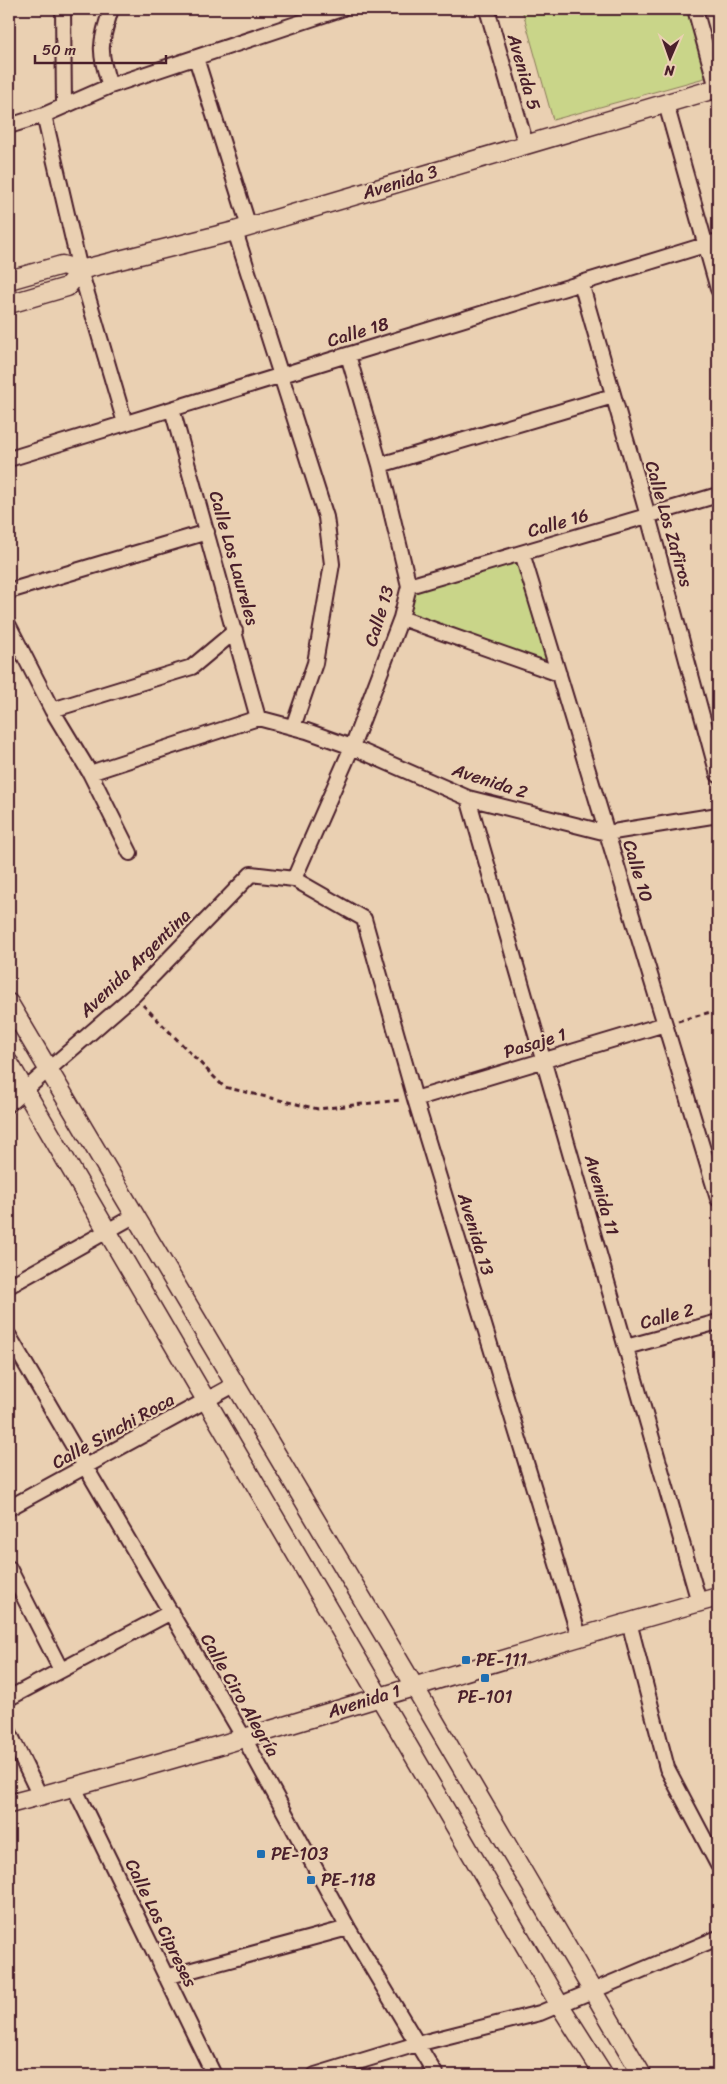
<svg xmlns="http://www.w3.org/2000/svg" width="727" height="2084" font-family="Sriracha,sans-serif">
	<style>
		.green { fill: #c9d589; stroke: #8a7a5a }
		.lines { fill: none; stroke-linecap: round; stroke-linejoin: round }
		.minor-casing { stroke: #4a1f2b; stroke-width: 18 }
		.tertiary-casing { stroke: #4a1f2b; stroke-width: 21 }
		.path { stroke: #4a1f2b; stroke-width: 3; stroke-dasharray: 5 4; stroke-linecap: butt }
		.minor { stroke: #ead0b2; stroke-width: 14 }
		.tertiary { stroke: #ead0b2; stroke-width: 18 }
		.poi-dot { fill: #1f6fb2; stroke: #ead0b2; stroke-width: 2 }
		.labels { text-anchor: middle; stroke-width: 4.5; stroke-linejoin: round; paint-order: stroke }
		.street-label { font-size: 18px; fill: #4a1f2b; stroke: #ead0b2 }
		.poi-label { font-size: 18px; fill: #4a1f2b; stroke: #ead0b2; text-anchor: start }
	</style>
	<rect width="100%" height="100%" fill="#ead0b2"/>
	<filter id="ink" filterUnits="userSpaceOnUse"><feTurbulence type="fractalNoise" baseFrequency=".02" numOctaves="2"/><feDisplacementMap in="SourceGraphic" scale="10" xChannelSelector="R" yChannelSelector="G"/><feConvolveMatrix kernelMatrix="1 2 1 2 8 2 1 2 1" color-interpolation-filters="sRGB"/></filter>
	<g filter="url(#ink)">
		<path class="green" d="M 522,9 L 688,9 L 708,77 L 553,120 Z
			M 522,553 L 559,674 L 401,618 L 409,586 Z"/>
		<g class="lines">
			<defs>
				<path id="minor" d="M 63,9 L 64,105
					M 487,9 L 526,145
					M 695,9 L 717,88
					M 196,58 L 249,227
					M 110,86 C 98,51 100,44 111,9
					M 666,104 L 718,289
					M 44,115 L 80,270 L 125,423
					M 9,126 L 44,115 L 110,86 L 341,9
					M 235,231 L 326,517 L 332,564 L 315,663 L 293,727
					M 581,283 L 648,516 L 718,775
					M 172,409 L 258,718
					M 9,459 L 718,241
					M 380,465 L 613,396
					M 522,553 L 718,1199
					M 409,586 L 718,495
					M 9,591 L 207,532
					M 401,618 L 559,674
					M 9,626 L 52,710 L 90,773 L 130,853
					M 52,710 L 192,667 L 235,631
					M 258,718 L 307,731 L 352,747 L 468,798 L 607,833 L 718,815
					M 90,773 L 258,718
					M 468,798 L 699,1602
					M 294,879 L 352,747 L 401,618 L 409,586 L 380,465 L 348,355
					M 415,1099 L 665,1024
					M 9,1104 L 134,995 L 251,874 L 294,879 L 364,919 L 415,1099 L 579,1636
					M 9,1286 L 134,1216
					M 9,1336 L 244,1738 L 348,1928 L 436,2075
					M 626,1347 L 718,1322
					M 9,1508 L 234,1385
					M 9,1568 L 61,1670
					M 629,1622 L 667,1768 L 718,1865
					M 9,1698 L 171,1612
					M 9,1732 L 40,1796
					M 74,1787 L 214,2075
					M 166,1977 L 348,1928
					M 315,2075 L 417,2044 L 540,2013 L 718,1938"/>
				<path id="tertiary" d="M 9,280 L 62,265 L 80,270 L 235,231 L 718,88
					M 9,304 L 67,287 L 80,270
					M 9,1003 L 414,1686 L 642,2075
					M 9,1063 L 559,2004 L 604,2075
					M 9,1804 C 247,1742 481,1663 718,1597"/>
			</defs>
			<use href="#minor" class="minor-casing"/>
			<use href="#tertiary" class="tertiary-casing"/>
			<path class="path" d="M 143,1005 L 224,1087 L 318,1109 L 400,1100
				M 678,1021 L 718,1010"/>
			<use href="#minor" class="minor"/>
			<use href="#tertiary" class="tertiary"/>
		</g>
	</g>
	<g class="poi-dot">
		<rect x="461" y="1655" width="10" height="10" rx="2.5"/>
		<rect x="480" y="1673" width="10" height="10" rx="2.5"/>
		<rect x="256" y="1849" width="10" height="10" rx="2.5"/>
		<rect x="306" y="1875" width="10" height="10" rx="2.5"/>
	</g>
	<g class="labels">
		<g class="street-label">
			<text transform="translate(524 72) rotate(74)" y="6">Avenida 5</text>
			<text transform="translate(400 182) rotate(-17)" y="6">Avenida 3</text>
			<text transform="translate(358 332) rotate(-17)" y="6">Calle 18</text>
			<text transform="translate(558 523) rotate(-16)" y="6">Calle 16</text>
			<text transform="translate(669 524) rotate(74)" y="6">Calle Los Zafiros</text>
			<text transform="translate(234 558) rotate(74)" y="6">Calle Los Laureles</text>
			<text transform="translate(379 616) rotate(-73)" y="6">Calle 13</text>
			<text transform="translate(490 781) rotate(18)" y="6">Avenida 2</text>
			<text transform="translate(638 871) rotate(73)" y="6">Calle 10</text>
			<text transform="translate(135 963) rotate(-44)" y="6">Avenida Argentina</text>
			<text transform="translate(535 1043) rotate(-17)" y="6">Pasaje 1</text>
			<text transform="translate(602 1195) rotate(74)" y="6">Avenida 11</text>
			<text transform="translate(476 1234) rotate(73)" y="6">Avenida 13</text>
			<text transform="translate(667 1316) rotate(-15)" y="6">Calle 2</text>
			<text transform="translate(113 1431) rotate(-29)" y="6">Calle Sinchi Roca</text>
			<text transform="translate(240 1695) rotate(60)" y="6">Calle Ciro Alegría</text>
			<text transform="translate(364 1701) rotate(-17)" y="6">Avenida 1</text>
			<text transform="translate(161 1923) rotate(64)" y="6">Calle Los Cipreses</text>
		</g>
		<g class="poi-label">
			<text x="476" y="1666">PE-111</text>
			<text x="485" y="1703" text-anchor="middle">PE-101</text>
			<text x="271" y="1860">PE-103</text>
			<text x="321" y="1886">PE-118</text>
		</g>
	</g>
	<rect width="727" height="2084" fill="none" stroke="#ead0b2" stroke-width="30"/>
	<rect x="15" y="15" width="697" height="2054" fill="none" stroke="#4a1f2b" stroke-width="2" filter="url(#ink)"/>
	<g transform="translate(670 58) rotate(182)" stroke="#ead0b2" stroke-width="4" paint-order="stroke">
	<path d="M0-4L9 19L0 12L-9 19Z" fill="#4a1f2b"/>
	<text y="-8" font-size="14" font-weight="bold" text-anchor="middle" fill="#4a1f2b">N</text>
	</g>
	<path d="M35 55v8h131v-8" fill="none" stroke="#4a1f2b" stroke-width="2.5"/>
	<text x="42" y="55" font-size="15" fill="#4a1f2b" stroke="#ead0b2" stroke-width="4" paint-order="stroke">50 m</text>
</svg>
